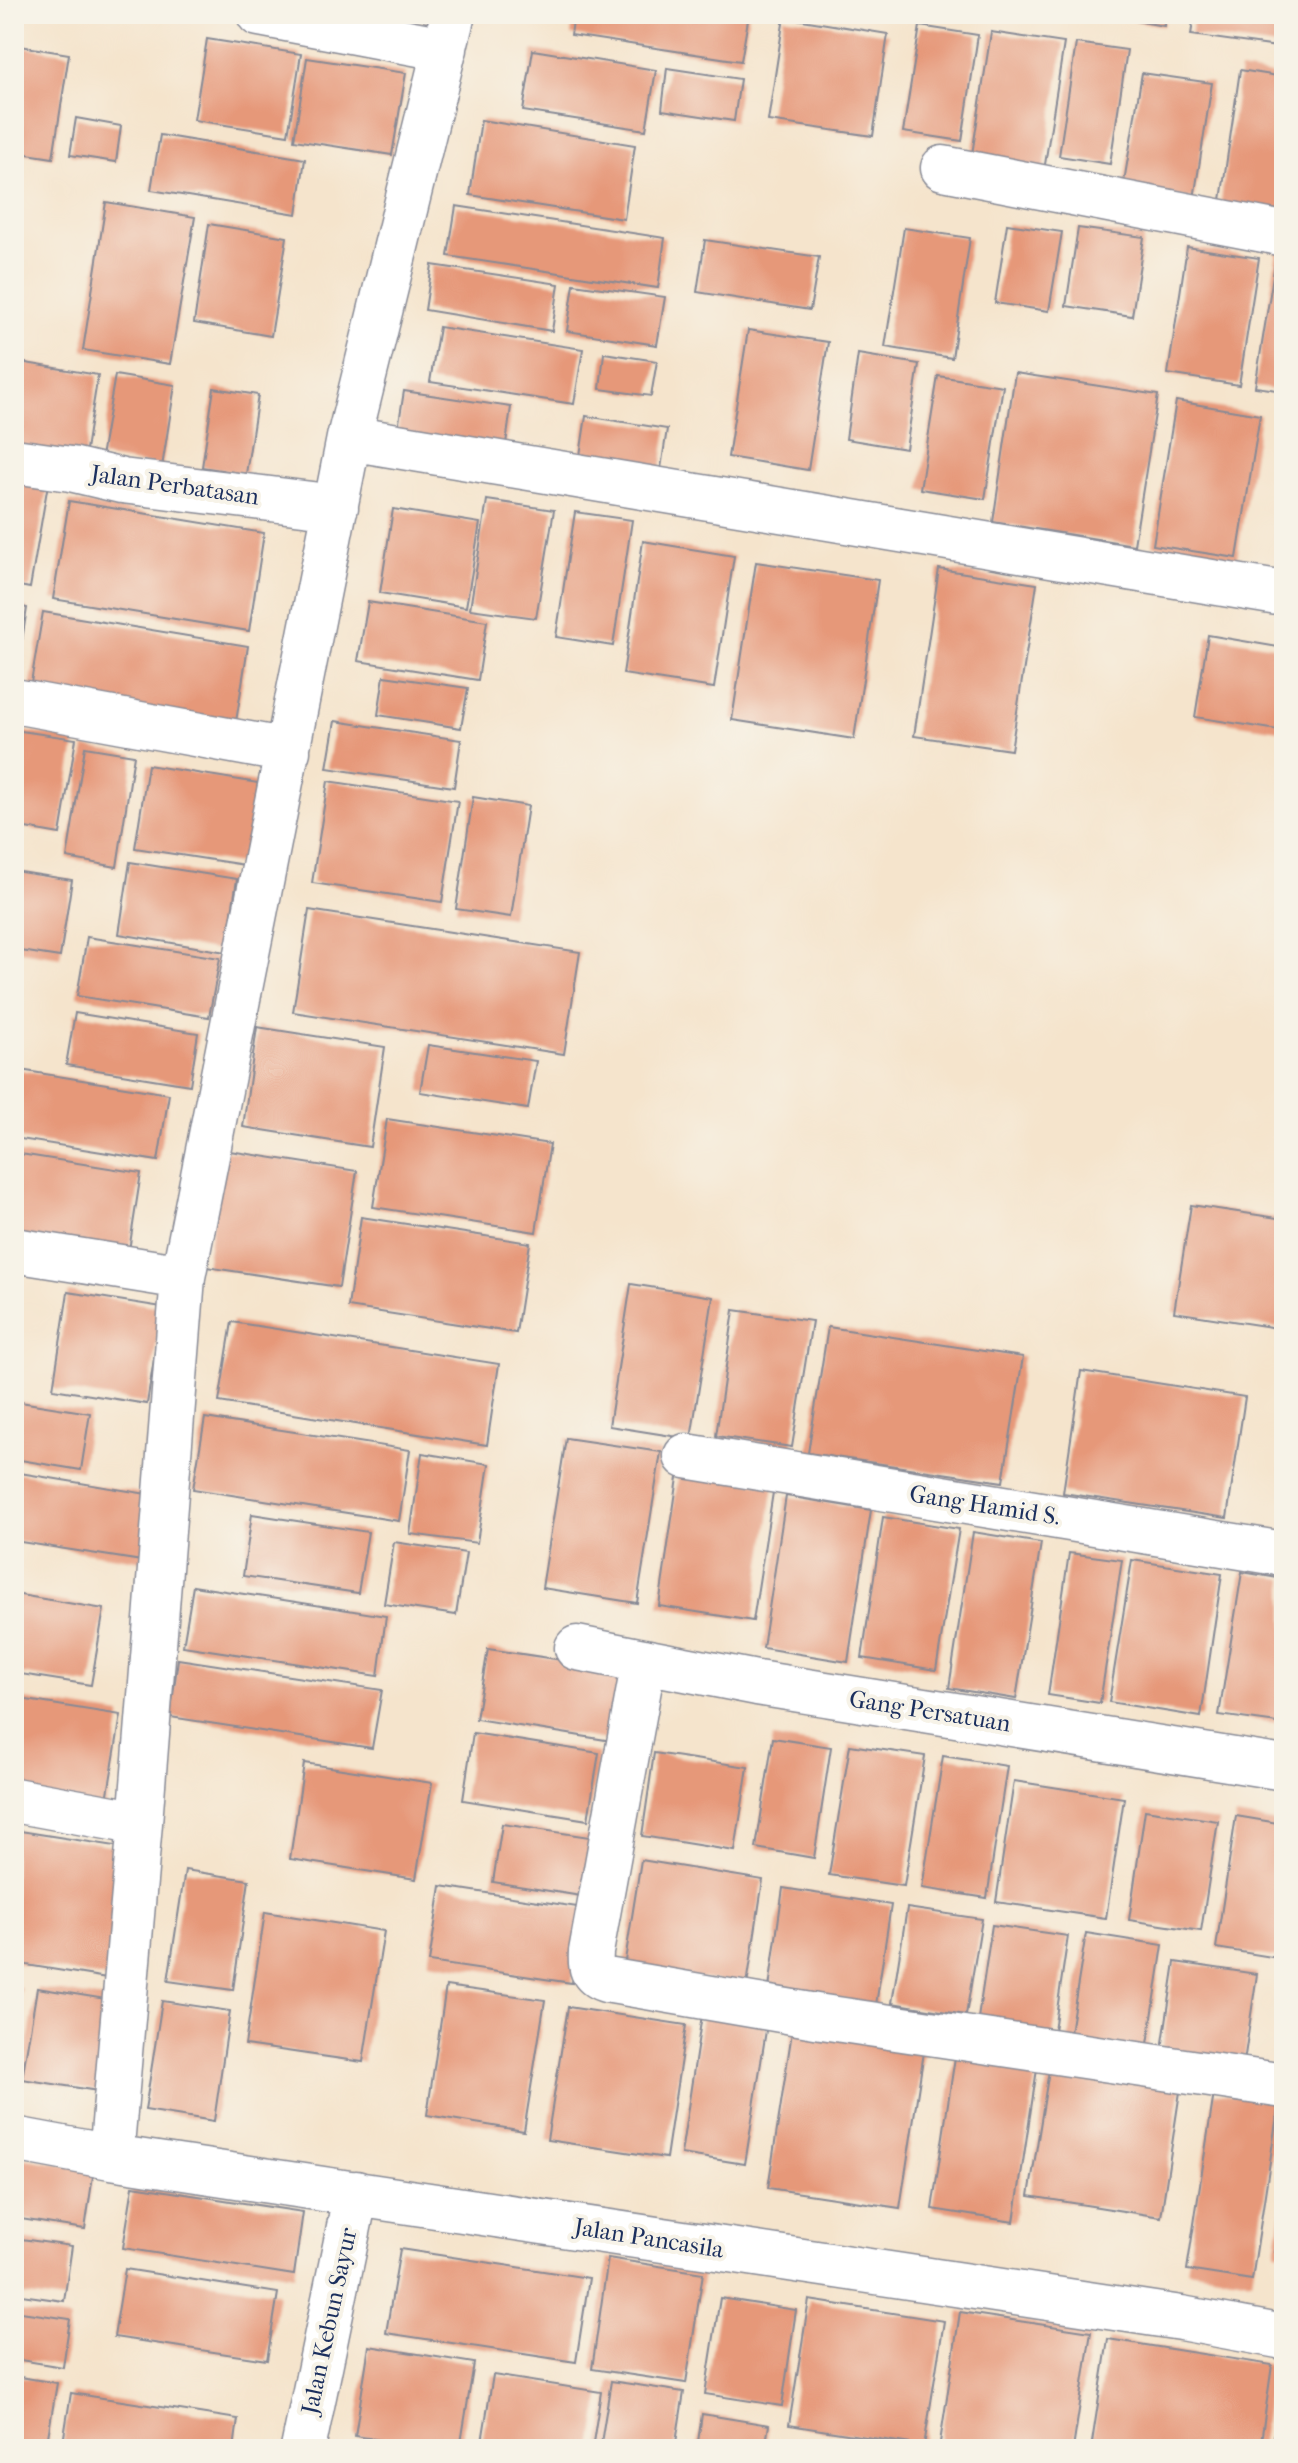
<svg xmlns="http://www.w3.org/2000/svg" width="1298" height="2463" font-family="'IM FELL French Canon',serif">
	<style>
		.building { fill: #e69879 }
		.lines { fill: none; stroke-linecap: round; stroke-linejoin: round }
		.minor-casing { stroke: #888a95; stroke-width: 47 }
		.minor { stroke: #fff; stroke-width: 44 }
		.labels { text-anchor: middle; stroke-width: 8; stroke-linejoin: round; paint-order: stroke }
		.street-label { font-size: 24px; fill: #1b2f5e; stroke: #f7f3e8 }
	</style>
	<rect width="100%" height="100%" fill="#f7f3e8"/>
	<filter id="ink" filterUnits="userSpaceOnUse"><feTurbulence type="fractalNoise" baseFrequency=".0125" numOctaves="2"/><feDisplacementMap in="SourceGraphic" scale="16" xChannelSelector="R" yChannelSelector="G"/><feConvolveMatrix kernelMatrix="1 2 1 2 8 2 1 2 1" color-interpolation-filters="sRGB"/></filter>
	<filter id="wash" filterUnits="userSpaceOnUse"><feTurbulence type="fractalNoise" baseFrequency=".006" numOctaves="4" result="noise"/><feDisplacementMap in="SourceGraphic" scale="32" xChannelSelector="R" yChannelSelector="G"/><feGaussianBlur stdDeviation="1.8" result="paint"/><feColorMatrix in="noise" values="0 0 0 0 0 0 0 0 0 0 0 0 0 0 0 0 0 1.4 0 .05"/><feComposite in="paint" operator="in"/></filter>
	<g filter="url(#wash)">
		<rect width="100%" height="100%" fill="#f5e4cc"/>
		<g id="blocks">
			<path class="building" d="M 574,14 L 749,14 L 741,61 L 571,35 Z
				M 1097,14 L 1166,14 L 1164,26 Z
				M 1194,14 L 1284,14 L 1284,48 L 1191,35 Z
				M 784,17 L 888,34 L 873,136 L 768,121 Z
				M 920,26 L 978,35 L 962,141 L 903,132 Z
				M 991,32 L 1064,43 L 1044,171 L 971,161 Z
				M 207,39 L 301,54 L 288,135 L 194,120 Z
				M 1076,43 L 1127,50 L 1110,164 L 1059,156 Z
				M 14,45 L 69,54 L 53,158 L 14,152 Z
				M 533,50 L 656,70 L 646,130 L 523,111 Z
				M 307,58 L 406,73 L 392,155 L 294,140 Z
				M 667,68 L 740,79 L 734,121 L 662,110 Z
				M 1240,70 L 1284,77 L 1284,217 L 1220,207 Z
				M 1142,73 L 1212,83 L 1194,199 L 1123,188 Z
				M 76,118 L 121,126 L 116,162 L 70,155 Z
				M 481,120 L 635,145 L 624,219 L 470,195 Z
				M 160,135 L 305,159 L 297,214 L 151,190 Z
				M 106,202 L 195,217 L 170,364 L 83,350 Z
				M 456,206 L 665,238 L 658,288 L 448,256 Z
				M 209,224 L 287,237 L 271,336 L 194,323 Z
				M 1007,224 L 1062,232 L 1049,311 L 995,303 Z
				M 904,228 L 970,238 L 952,358 L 885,347 Z
				M 1078,228 L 1144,237 L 1132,316 L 1066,306 Z
				M 705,240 L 819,257 L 810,310 L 697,292 Z
				M 1187,247 L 1259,258 L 1239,385 L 1168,374 Z
				M 1277,251 L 1284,252 L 1284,391 L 1255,387 Z
				M 432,265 L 559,284 L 552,331 L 425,310 Z
				M 574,284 L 665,297 L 657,345 L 567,331 Z
				M 439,327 L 583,349 L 574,404 L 430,382 Z
				M 748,330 L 828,342 L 808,470 L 728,457 Z
				M 604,353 L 657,361 L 651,396 L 600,389 Z
				M 858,354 L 919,364 L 906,449 L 846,439 Z
				M 14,361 L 98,375 L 84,462 L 14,450 Z
				M 1015,373 L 1158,395 L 1134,545 L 993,522 Z
				M 115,375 L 175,385 L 162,467 L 101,457 Z
				M 938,376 L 1003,386 L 985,499 L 920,489 Z
				M 214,388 L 258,395 L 246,474 L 202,467 Z
				M 404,391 L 511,407 L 505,451 L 397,435 Z
				M 1176,401 L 1260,415 L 1237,558 L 1153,545 Z
				M 586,416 L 667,429 L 660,475 L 579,462 Z
				M 14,472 L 49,478 L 30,588 L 14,585 Z
				M 487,500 L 554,510 L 536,618 L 470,609 Z
				M 69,501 L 264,533 L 249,631 L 53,599 Z
				M 393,509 L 480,523 L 466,607 L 380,593 Z
				M 575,512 L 632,520 L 613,646 L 556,637 Z
				M 643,541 L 734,556 L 714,688 L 623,674 Z
				M 756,562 L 878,580 L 854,739 L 732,720 Z
				M 939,569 L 1037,584 L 1011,750 L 914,736 Z
				M 368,602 L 487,621 L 478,680 L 358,661 Z
				M 14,605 L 27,608 L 16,680 L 14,680 Z
				M 43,612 L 248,646 L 235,728 L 29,694 Z
				M 1208,635 L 1284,648 L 1284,731 L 1195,717 Z
				M 384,676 L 468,688 L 461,728 L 378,715 Z
				M 335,721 L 461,740 L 454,787 L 327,768 Z
				M 14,730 L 76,739 L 60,834 L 14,826 Z
				M 85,747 L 134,755 L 117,867 L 67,858 Z
				M 148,765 L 258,783 L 245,865 L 135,848 Z
				M 328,781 L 458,801 L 442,902 L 312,883 Z
				M 473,797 L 528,806 L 511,917 L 456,909 Z
				M 130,862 L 237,879 L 226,952 L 119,934 Z
				M 14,871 L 72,880 L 60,957 L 14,950 Z
				M 309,910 L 580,952 L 564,1054 L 293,1012 Z
				M 87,937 L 220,958 L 209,1017 L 77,996 Z
				M 75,1013 L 198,1033 L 190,1085 L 66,1065 Z
				M 257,1027 L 385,1047 L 370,1147 L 243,1127 Z
				M 428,1045 L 536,1061 L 528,1109 L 420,1092 Z
				M 14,1069 L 169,1094 L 158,1161 L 14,1138 Z
				M 387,1119 L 550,1144 L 536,1232 L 373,1207 Z
				M 223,1150 L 357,1171 L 339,1287 L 206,1267 Z
				M 14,1153 L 141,1173 L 128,1257 L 14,1238 Z
				M 1191,1205 L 1284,1219 L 1284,1329 L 1174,1312 Z
				M 361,1217 L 530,1243 L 516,1333 L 348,1307 Z
				M 631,1284 L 713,1297 L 691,1439 L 609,1426 Z
				M 68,1292 L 162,1307 L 147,1404 L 53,1389 Z
				M 734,1310 L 812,1321 L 792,1447 L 716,1436 Z
				M 232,1322 L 499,1364 L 487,1445 L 219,1402 Z
				M 828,1327 L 1023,1357 L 1003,1482 L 808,1453 Z
				M 1081,1371 L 1245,1397 L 1227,1518 L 1063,1493 Z
				M 14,1401 L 90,1413 L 81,1470 L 14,1459 Z
				M 205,1418 L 410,1450 L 399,1521 L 193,1489 Z
				M 566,1438 L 661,1452 L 637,1603 L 542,1588 Z
				M 422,1453 L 489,1464 L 477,1543 L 410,1534 Z
				M 679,1471 L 774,1486 L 753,1621 L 659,1606 Z
				M 14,1472 L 153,1495 L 142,1561 L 14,1541 Z
				M 786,1496 L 871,1510 L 848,1662 L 763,1648 Z
				M 252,1514 L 368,1532 L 358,1593 L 243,1576 Z
				M 883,1517 L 959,1529 L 936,1670 L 862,1658 Z
				M 973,1532 L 1041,1543 L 1016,1699 L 949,1688 Z
				M 394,1542 L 466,1553 L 456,1615 L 384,1604 Z
				M 1069,1553 L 1122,1560 L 1100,1703 L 1048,1695 Z
				M 1132,1560 L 1222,1574 L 1201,1717 L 1109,1702 Z
				M 1242,1572 L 1284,1579 L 1284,1724 L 1219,1715 Z
				M 193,1586 L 386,1616 L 378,1676 L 183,1646 Z
				M 14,1594 L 104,1609 L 91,1685 L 14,1673 Z
				M 488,1649 L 623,1669 L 612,1741 L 476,1719 Z
				M 178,1659 L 382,1690 L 372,1748 L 170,1717 Z
				M 14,1698 L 121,1715 L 105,1812 L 14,1798 Z
				M 473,1733 L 599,1753 L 588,1820 L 463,1800 Z
				M 773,1738 L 831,1747 L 814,1858 L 756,1848 Z
				M 850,1745 L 925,1756 L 904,1886 L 829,1875 Z
				M 654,1753 L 748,1767 L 735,1851 L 642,1836 Z
				M 943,1756 L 1007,1766 L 987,1898 L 922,1888 Z
				M 304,1763 L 432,1783 L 416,1879 L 290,1859 Z
				M 1014,1781 L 1124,1798 L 1106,1918 L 996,1902 Z
				M 1145,1810 L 1218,1821 L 1201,1931 L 1129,1920 Z
				M 1236,1816 L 1284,1824 L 1284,1959 L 1216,1948 Z
				M 502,1824 L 603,1839 L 594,1898 L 493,1882 Z
				M 14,1830 L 128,1848 L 107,1978 L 14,1963 Z
				M 641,1860 L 763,1880 L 747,1985 L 624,1967 Z
				M 185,1870 L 249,1880 L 233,1990 L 168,1981 Z
				M 441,1886 L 584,1908 L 572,1983 L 429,1962 Z
				M 783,1888 L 891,1905 L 876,2005 L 769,1988 Z
				M 907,1908 L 982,1919 L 966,2015 L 892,2003 Z
				M 265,1912 L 384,1931 L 363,2062 L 245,2045 Z
				M 992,1925 L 1068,1936 L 1053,2037 L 977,2025 Z
				M 1086,1933 L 1163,1945 L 1146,2057 L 1068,2045 Z
				M 1175,1962 L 1257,1974 L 1243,2069 L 1161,2056 Z
				M 446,1986 L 545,2000 L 524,2131 L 427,2115 Z
				M 14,1987 L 21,1988 L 16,2018 L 14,2018 Z
				M 37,1988 L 112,2000 L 98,2091 L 22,2079 Z
				M 162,2001 L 230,2011 L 214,2121 L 145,2110 Z
				M 568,2007 L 686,2025 L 666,2158 L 547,2140 Z
				M 702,2015 L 767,2024 L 745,2164 L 681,2154 Z
				M 794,2019 L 926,2039 L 900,2208 L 768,2188 Z
				M 955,2057 L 1037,2069 L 1014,2222 L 932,2209 Z
				M 1050,2064 L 1181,2085 L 1161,2217 L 1029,2196 Z
				M 1214,2093 L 1279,2102 L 1252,2280 L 1187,2270 Z
				M 14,2157 L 94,2169 L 85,2229 L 14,2218 Z
				M 133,2186 L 303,2212 L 294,2275 L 123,2248 Z
				M 1282,2208 L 1284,2208 L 1284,2253 L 1275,2252 Z
				M 14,2238 L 72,2246 L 64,2301 L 14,2294 Z
				M 400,2249 L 589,2278 L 576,2362 L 386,2333 Z
				M 608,2258 L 703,2273 L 686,2383 L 592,2369 Z
				M 125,2269 L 278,2293 L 267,2360 L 114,2337 Z
				M 720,2298 L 796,2310 L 782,2406 L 705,2394 Z
				M 809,2300 L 944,2321 L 924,2446 L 789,2425 Z
				M 14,2311 L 70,2319 L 63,2367 L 14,2359 Z
				M 960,2312 L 1091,2332 L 1073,2449 L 939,2449 Z
				M 1108,2339 L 1272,2365 L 1260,2449 L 1091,2449 Z
				M 369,2346 L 474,2363 L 460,2449 L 440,2449 L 355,2436 Z
				M 493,2375 L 601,2392 L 592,2449 L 481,2448 Z
				M 14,2376 L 57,2383 L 46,2449 L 14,2449 Z
				M 611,2381 L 684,2392 L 675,2449 L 600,2449 Z
				M 71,2393 L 238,2419 L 234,2449 L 62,2449 Z
				M 1280,2398 L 1284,2398 L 1284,2449 L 1272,2449 Z
				M 702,2414 L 769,2425 L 765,2449 L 697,2449 Z"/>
		</g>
	</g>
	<g filter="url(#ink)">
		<use href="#blocks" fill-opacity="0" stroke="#888a95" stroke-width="2"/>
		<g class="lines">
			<defs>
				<path id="minor" d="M 259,14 L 445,49
					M 943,168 L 1284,234
					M 349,438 L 1284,594
					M 14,461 L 71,469 L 122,481 L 336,507
					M 14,701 L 288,751
					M 14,1250 L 183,1277
					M 686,1456 L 1284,1554
					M 577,1648 L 757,1683 L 1284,1768
					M 644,1661 L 591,1952 C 590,1967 591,1975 606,1980 L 816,2016 L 1284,2086
					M 14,1800 L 140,1823
					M 14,2139 L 111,2157 L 1181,2318 L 1284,2337
					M 111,2157 L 140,1823 L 183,1277 L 349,438 L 453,14
					M 303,2449 L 356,2193"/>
			</defs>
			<use href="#minor" class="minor-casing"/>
			<use href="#minor" class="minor"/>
		</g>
	</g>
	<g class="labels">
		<g class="street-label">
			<text transform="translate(175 485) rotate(8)" y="8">Jalan Perbatasan</text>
			<text transform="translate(985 1505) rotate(9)" y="8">Gang Hamid S.</text>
			<text transform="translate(930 1711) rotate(9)" y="8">Gang Persatuan</text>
			<text transform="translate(649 2238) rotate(9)" y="8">Jalan Pancasila</text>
			<text transform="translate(329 2321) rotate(-78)" y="8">Jalan Kebun Sayur</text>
		</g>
	</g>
	<rect width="1298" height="2463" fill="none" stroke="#f7f3e8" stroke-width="48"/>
</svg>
